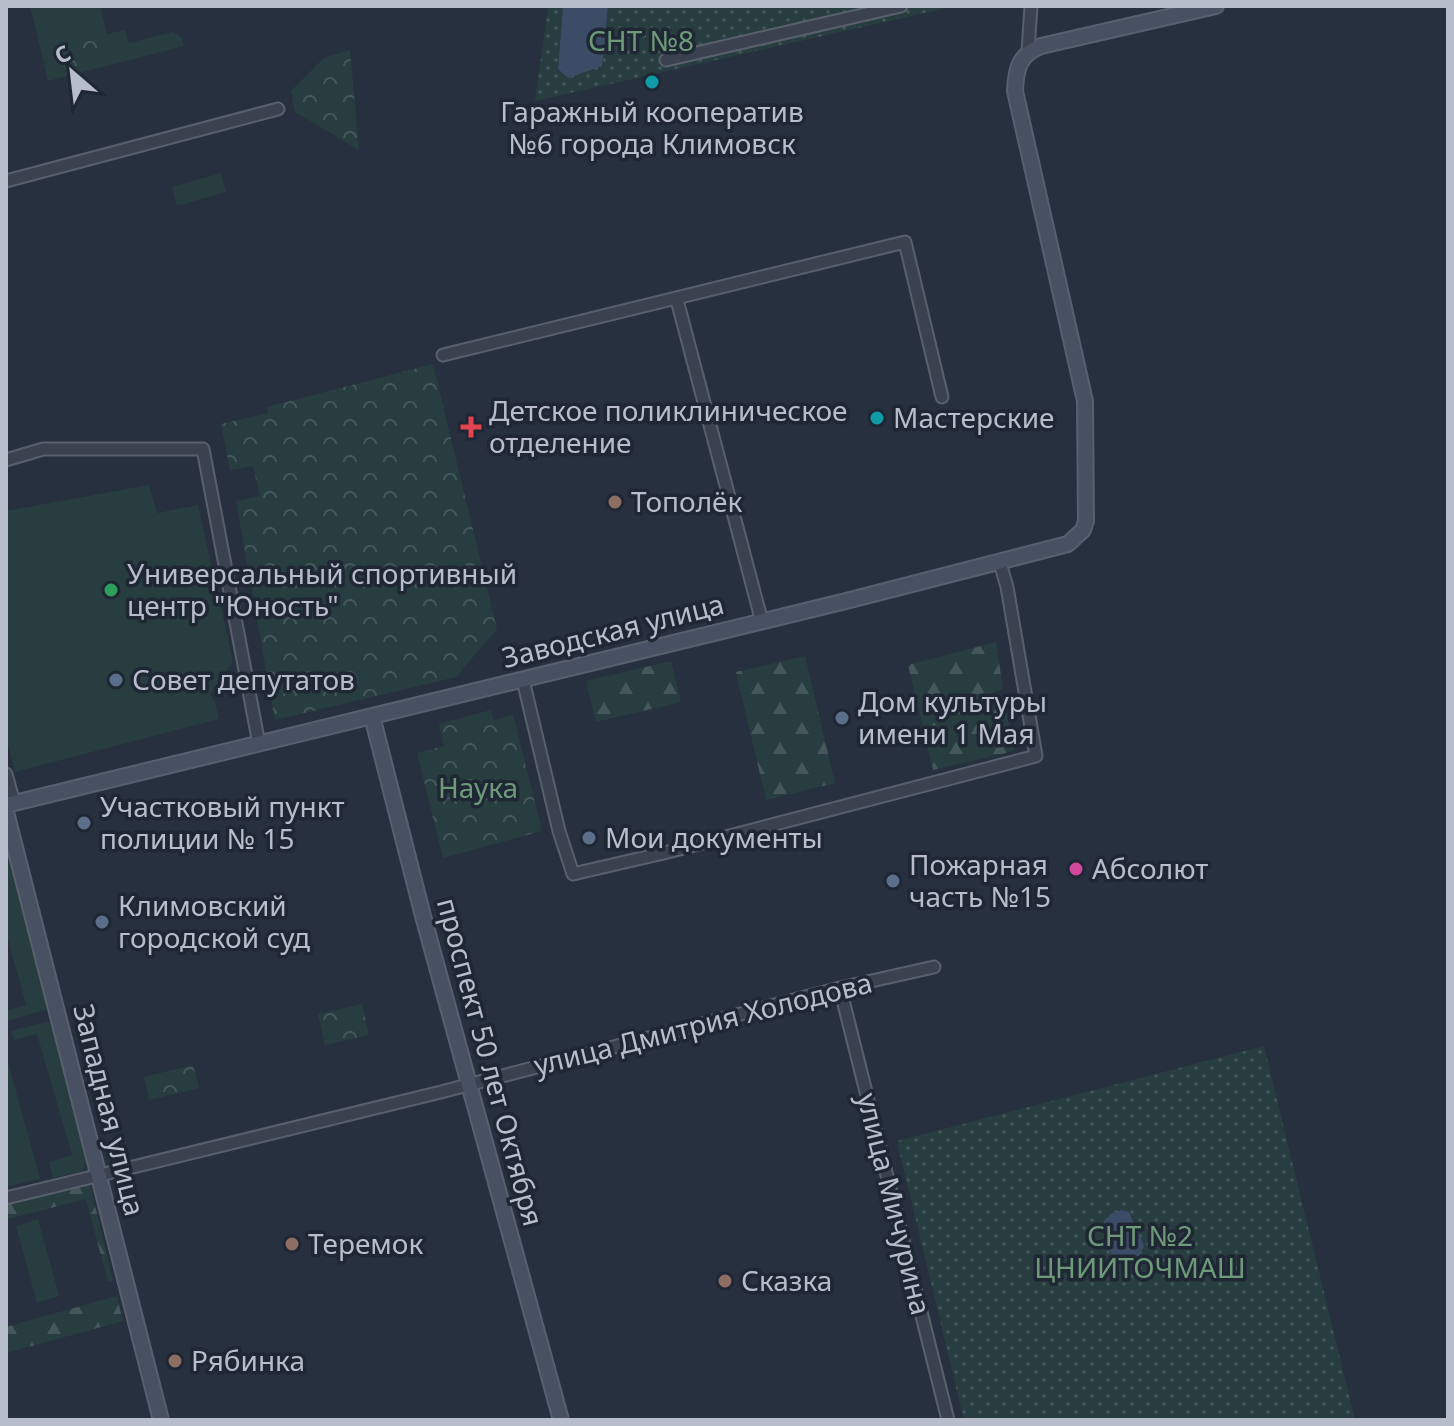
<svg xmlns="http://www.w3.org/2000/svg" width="1454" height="1426" font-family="'Noto Sans',sans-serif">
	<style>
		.grass { fill: #283d40 }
		.forest { fill: url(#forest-firs) }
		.park { fill: url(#park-crowns) }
		.garden { fill: url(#garden-dots) }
		.water { fill: #3c4c67 }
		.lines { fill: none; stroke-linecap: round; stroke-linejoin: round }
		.street-casing { stroke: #58606d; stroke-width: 15 }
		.secondary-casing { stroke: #58606d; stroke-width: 18 }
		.street { stroke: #3a424f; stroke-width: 11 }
		.secondary { stroke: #485162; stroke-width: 14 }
		.culture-dot { fill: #0f9aa8; stroke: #1f2734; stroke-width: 3 }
		.health-dot { fill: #e0444e; stroke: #1f2734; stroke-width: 3 }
		.education-dot { fill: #8d6e63; stroke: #1f2734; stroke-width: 3 }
		.leisure-dot { fill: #2e9e5b; stroke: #1f2734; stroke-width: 3 }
		.service-dot { fill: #5c6f8a; stroke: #1f2734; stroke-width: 3 }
		.hotel-dot { fill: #d1479c; stroke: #1f2734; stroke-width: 3 }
		.labels { text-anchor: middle; stroke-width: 7; stroke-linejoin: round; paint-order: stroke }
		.park-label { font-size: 28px; fill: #6f9a7a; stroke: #1f2734 }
		.poi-label { font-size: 28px; fill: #b7bdca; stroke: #1f2734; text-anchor: start }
		.street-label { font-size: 28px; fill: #b7bdca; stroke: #1f2734 }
	</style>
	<defs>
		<pattern id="forest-firs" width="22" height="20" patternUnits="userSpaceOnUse" patternTransform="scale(2)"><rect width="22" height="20" fill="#283d40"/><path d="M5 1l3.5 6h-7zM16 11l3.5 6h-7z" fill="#45575a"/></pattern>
		<pattern id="park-crowns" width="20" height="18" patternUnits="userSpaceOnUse" patternTransform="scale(2)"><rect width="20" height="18" fill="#283d40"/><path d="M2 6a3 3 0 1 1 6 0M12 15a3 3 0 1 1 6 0" fill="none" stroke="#45575a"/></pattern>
		<pattern id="garden-dots" width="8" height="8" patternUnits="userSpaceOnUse" patternTransform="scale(2)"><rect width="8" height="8" fill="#283d40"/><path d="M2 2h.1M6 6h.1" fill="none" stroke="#45575a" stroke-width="1.8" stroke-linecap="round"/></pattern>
	</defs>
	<rect width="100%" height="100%" fill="#26303f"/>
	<path class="grass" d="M 30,6 L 100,6 L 107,34 L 125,30 L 129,43 L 173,32 L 181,37 L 184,46 L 48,81 Z
		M 221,173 L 226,192 L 177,206 L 172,187 Z
		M 149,485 L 157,513 L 198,505 L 233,661 L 210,694 L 215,702 L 219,719 L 15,772 L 6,737 L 6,511 Z
		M 6,842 L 50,1009 L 6,1021 L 6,1011 L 26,1005 L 6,932 Z
		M 53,1020 L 88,1159 L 82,1171 L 53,1178 L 49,1162 L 72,1155 L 37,1034 L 14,1040 L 11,1031 Z
		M 6,1055 L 40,1179 L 6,1187 Z
		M 38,1219 L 59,1296 L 37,1303 L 16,1226 Z"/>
	<path class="forest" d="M 996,642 L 1003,689 L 994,692 L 997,706 L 1006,705 L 1014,751 L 933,770 L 908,665 Z
		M 805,656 L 835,783 L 766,800 L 736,672 Z
		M 671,661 L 681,702 L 596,722 L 586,681 Z
		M 90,1185 L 113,1280 L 108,1282 L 86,1199 L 8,1219 L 6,1205 Z
		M 117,1296 L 123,1321 L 6,1353 L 6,1327 Z"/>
	<path class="park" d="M 100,35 L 106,59 L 69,68 L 63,44 Z
		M 350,50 L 359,150 L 295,112 L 291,91 L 325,57 Z
		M 433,364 L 497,629 L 456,677 L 275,720 L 236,501 L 260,496 L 253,466 L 230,470 L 221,424 L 268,413 L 267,407 Z
		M 491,710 L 494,720 L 513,715 L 542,831 L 443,858 L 417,753 L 444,746 L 439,724 Z
		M 362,1004 L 369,1035 L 325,1045 L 318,1014 Z
		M 193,1065 L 199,1088 L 149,1100 L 144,1077 Z"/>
	<path class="garden" d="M 548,6 L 563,6 L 558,69 L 602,66 L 608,6 L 955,6 L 535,101 Z
		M 1264,1046 L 1355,1420 L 964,1420 L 897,1141 Z"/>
	<path class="water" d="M 563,6 L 608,6 L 602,66 L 568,78 L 558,69 Z
		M 1122,1210 L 1129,1212 L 1144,1246 L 1138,1258 L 1117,1261 L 1112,1259 L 1104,1221 L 1112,1213 Z"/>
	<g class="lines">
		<defs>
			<path id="street" d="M 1028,51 L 1031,6
				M 666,60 L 901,6
				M 6,181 L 278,109
				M 677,300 L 762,622
				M 443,355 L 905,242 L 942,397
				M 6,460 L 43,449 L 203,449 L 259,744
				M 523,680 L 559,831 L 573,874 L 668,852 L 1036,756 L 1007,587 L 1000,563
				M 6,774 L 14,803
				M 840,988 L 948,1420
				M 6,1198 L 441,1092 L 840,988 L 934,967"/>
			<path id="secondary" d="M 372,716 L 423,916 L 561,1420
				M 6,805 L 846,601 L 1068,544 L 1083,530 L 1086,521 L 1085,401 L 1015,91 C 1016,68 1019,55 1041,46 L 1216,6
				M 6,812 L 161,1420"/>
		</defs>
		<use href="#street" class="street-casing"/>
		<use href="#secondary" class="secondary-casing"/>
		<use href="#street" class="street"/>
		<use href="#secondary" class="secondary"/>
	</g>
	<g class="culture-dot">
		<circle cx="652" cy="82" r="8"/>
		<circle cx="877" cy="418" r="8"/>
	</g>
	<path class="health-dot" d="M467 415h8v8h8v8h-8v8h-8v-8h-8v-8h8z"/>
	<g class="education-dot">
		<circle cx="615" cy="502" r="8"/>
		<circle cx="292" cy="1244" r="8"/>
		<circle cx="725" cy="1281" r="8"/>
		<circle cx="175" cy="1361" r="8"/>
	</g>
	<circle class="leisure-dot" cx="111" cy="590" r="8"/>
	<g class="service-dot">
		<circle cx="116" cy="680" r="8"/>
		<circle cx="842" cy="718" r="8"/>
		<circle cx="84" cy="823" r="8"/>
		<circle cx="589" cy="838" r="8"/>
		<circle cx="893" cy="881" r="8"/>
		<circle cx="102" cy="922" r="8"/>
	</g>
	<circle class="hotel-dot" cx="1076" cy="869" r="8"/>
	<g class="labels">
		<g class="park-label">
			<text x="641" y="51">СНТ №8</text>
			<text x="478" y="798">Наука</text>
			<text x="1140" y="1246">СНТ №2<tspan x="1140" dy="32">ЦНИИТОЧМАШ</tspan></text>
		</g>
		<g class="poi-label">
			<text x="652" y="122" text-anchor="middle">Гаражный кооператив<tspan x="652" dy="32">№6 города Климовск</tspan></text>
			<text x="489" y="421">Детское поликлиническое<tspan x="489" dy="32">отделение</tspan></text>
			<text x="893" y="428">Мастерские</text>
			<text x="631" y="512">Тополёк</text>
			<text x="127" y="584">Универсальный спортивный<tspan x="127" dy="32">центр "Юность"</tspan></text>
			<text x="132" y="690">Совет депутатов</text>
			<text x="858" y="712">Дом культуры<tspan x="858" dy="32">имени 1 Мая</tspan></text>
			<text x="100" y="817">Участковый пункт<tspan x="100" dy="32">полиции № 15</tspan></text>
			<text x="605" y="848">Мои документы</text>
			<text x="909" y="875">Пожарная<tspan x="909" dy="32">часть №15</tspan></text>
			<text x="1092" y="879">Абсолют</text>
			<text x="118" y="916">Климовский<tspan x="118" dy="32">городской суд</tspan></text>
			<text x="308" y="1254">Теремок</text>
			<text x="741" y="1291">Сказка</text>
			<text x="191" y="1371">Рябинка</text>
		</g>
		<g class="street-label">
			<text transform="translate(613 631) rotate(-14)" y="10">Заводская улица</text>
			<text transform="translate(703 1024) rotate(-14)" y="10">улица Дмитрия Холодова</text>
			<text transform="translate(490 1062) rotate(75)" y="10">проспект 50 лет Октября</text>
			<text transform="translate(109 1110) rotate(76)" y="10">Западная улица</text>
			<text transform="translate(894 1204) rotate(76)" y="10">улица Мичурина</text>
		</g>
	</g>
	<rect width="1454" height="1426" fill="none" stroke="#b7bdca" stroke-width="16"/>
	<g transform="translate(72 72) rotate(332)" stroke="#1f2734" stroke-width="6" paint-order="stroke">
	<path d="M0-6L14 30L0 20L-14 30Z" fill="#b7bdca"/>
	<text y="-12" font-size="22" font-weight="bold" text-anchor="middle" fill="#b7bdca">С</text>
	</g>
</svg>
